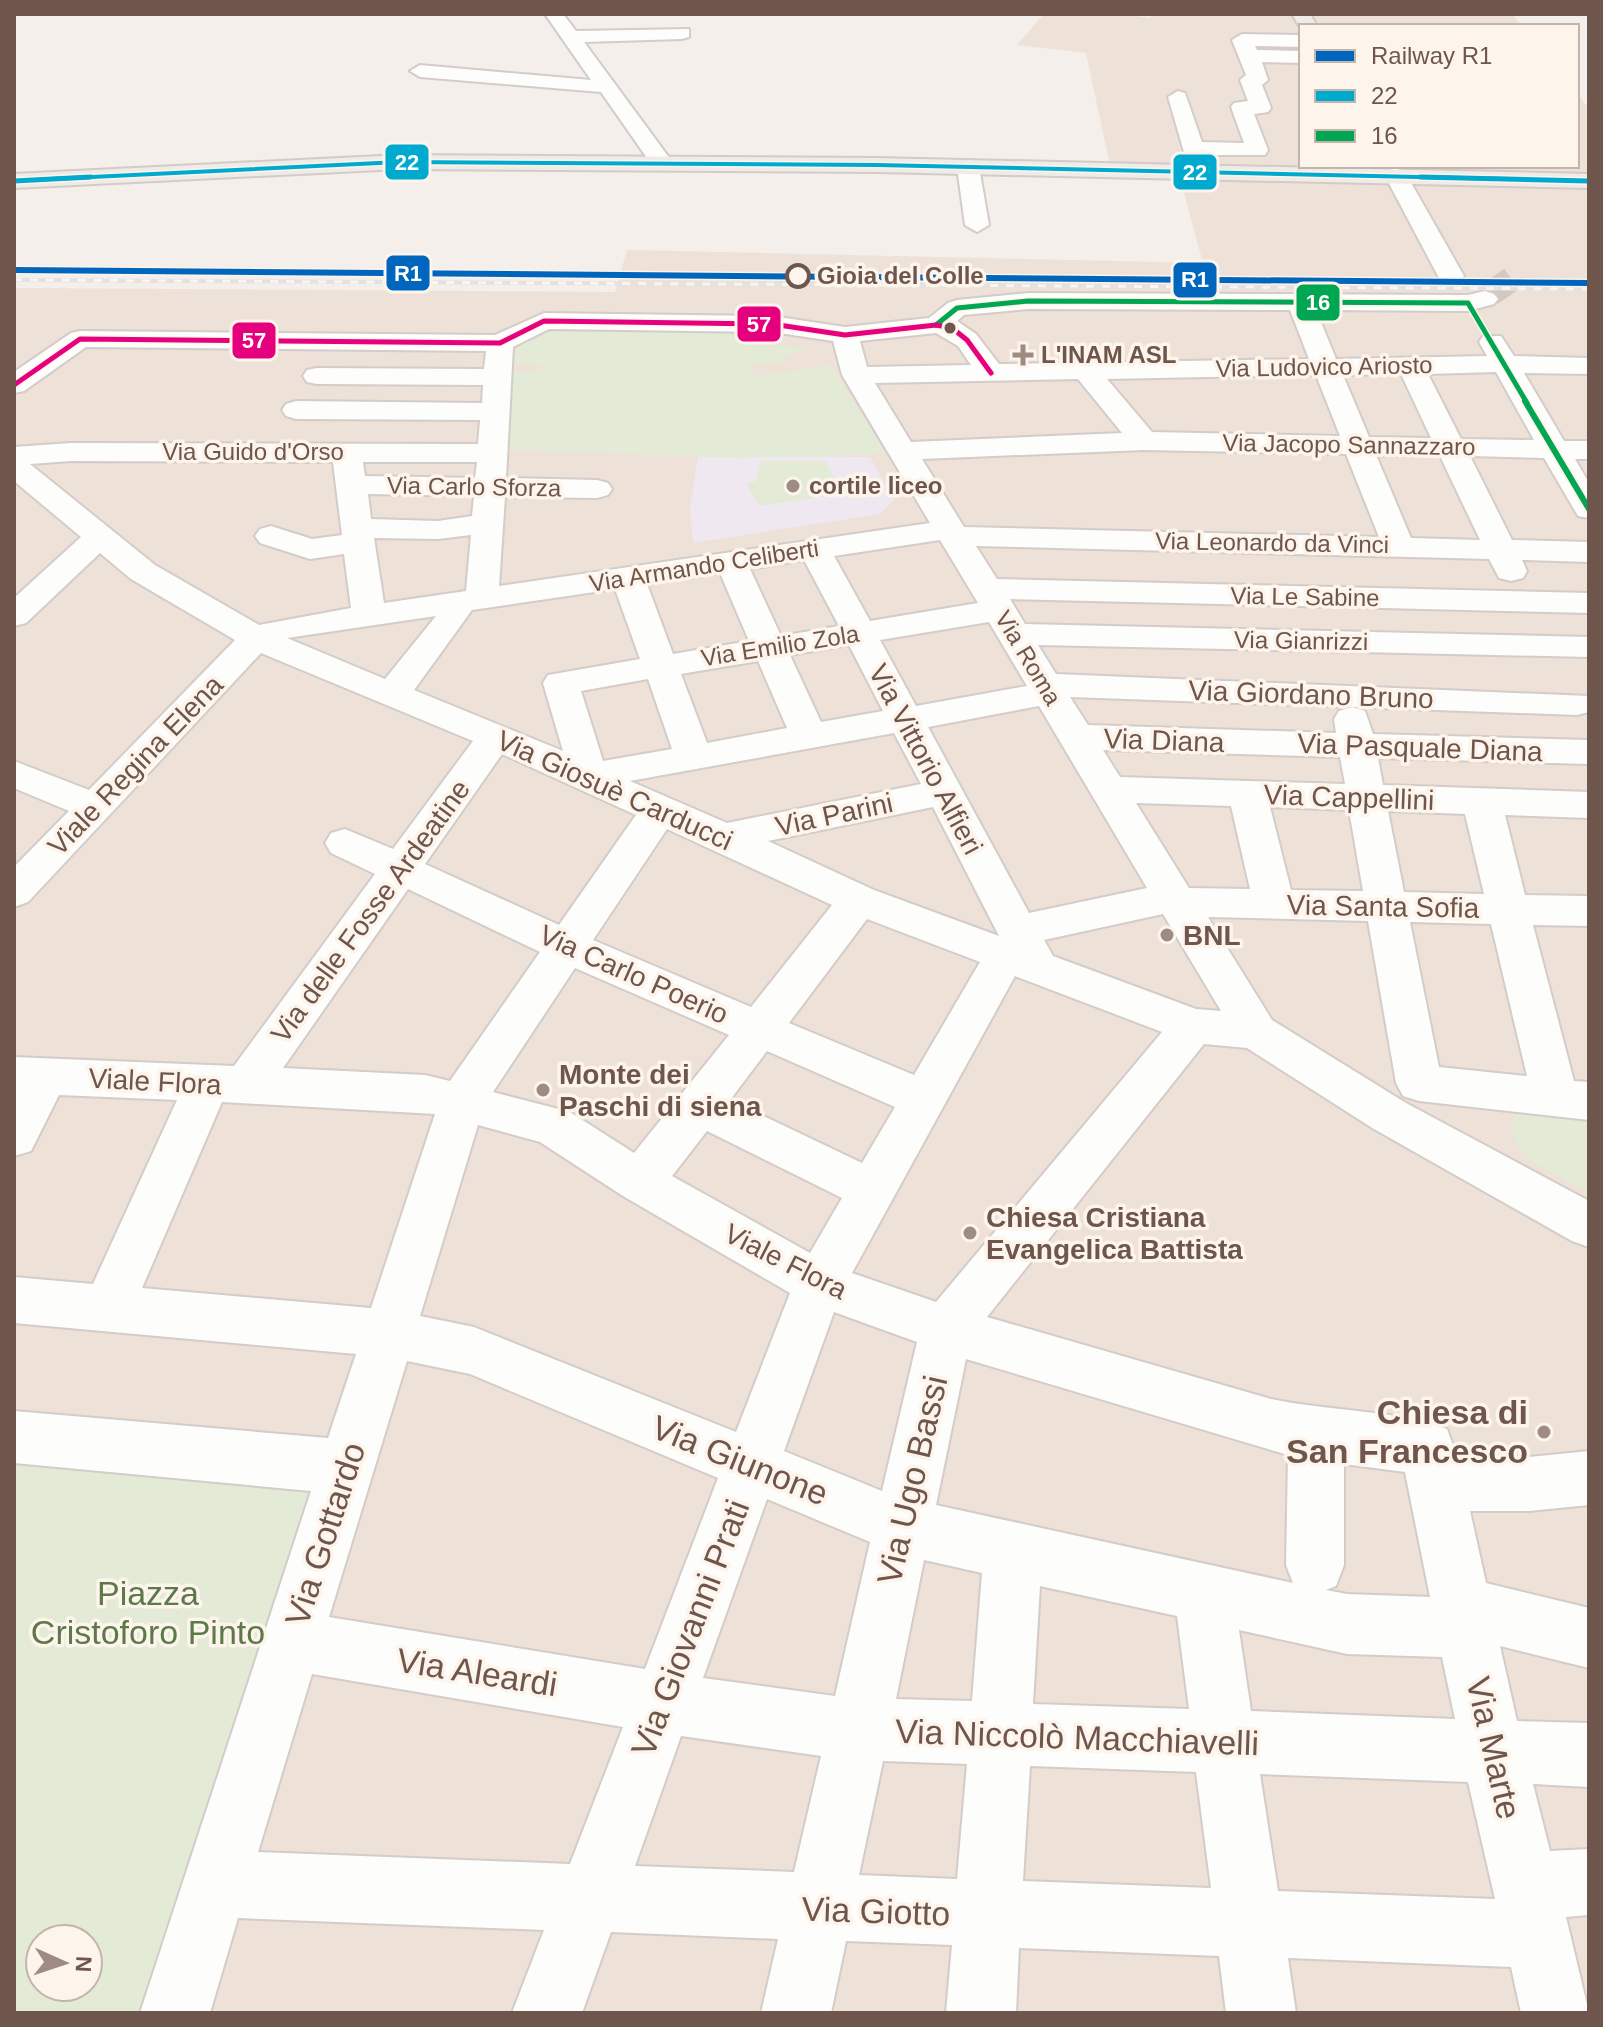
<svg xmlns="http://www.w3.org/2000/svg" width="1603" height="2027" font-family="Helvetica,sans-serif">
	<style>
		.residential { fill: #ede1d8; fill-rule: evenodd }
		.education { fill: #f0e8f0 }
		.green { fill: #e3ead6; fill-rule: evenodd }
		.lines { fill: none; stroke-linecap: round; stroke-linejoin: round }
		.minor-tunnel { stroke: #d3c9c3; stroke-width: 25; stroke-dasharray: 25 13; stroke-linecap: butt }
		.minor-casing { stroke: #d3ccc8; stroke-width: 4 }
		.major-casing { stroke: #d3cbc7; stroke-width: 4 }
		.minor { fill: #fdfdfc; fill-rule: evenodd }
		.major { fill: #f0ebe6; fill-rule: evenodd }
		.rail-casing { stroke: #e3e1e3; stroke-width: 4 }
		.rail { stroke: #fdf4eb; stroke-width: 3; stroke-dasharray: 8; stroke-linecap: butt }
		.bus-1-far1-casing { stroke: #fdf4eb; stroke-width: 7 }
		.bus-1-casing { stroke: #fdf4eb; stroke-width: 8 }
		.bus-2-far1-casing { stroke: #fdf4eb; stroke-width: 8 }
		.bus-2-casing { stroke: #fdf4eb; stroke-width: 10 }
		.bus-3-casing { stroke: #fdf4eb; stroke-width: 8 }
		.bus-1-far1 { stroke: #00a9ce; stroke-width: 4 }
		.bus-1 { stroke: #00a9ce; stroke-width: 5 }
		.bus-2-far1 { stroke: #00a651; stroke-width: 5 }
		.bus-2 { stroke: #00a651; stroke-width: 6 }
		.bus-3 { stroke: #e5007d; stroke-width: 5 }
		.rail-1-casing { stroke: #fdf4eb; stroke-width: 9 }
		.rail-1 { stroke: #0065bd; stroke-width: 6 }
		.stop-dot { fill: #fdf4eb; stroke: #6f564d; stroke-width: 4 }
		.bus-dot { fill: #6f564d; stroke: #fdf4eb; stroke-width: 3 }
		.poi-dot { fill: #9e8c84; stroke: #fdf4eb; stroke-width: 3 }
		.labels { text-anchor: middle; stroke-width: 7; stroke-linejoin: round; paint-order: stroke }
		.far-stop-label { font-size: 24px; font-weight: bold; fill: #6f564d; stroke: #fdf4eb; text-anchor: start }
		.far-poi-label { font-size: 24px; font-weight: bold; fill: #6f564d; stroke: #fdf4eb; text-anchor: start }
		.far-street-label { font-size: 24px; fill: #6f564d; stroke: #fdf4eb }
		.street-label { font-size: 28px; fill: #6f564d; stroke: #fdf4eb }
		.poi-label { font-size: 28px; font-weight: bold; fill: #6f564d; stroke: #fdf4eb; text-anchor: start }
		.near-poi-label { font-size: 34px; font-weight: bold; fill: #6f564d; stroke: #fdf4eb; text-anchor: end }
		.near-street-label { font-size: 34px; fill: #6f564d; stroke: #fdf4eb }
		.near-park-label { font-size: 34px; fill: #5c794a; stroke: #fdf4eb }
		.line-badge { stroke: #fdf4eb; stroke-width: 3 }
		.badge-label { font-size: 22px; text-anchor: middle; font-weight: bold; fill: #fff }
	</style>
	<rect width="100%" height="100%" fill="#f4efea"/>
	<path class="residential" d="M 1044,14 L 1119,14 L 1151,18 L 1151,14 L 1512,14 L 1522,26 L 1301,26 L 1301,166 L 1577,166 L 1577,94 L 1589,108 L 1589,2013 L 14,2013 L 14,288 L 615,292 L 627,250 L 1203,263 L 1178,171 L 1111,170 L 1086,53 L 1017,45 ZM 40,1939 L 88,1939 L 88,1987 L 40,1987 Z"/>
	<path class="education" d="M 698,456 L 870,457 L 894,500 L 880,514 L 693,543 L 690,509 Z"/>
	<path class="green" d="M 565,326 L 756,330 L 754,345 L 809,347 L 784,357 L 787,361 L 749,366 L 756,376 L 831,365 L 886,454 L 741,458 L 505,450 L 511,372 L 540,372 L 541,364 L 512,364 L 518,346 Z
		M 761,461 L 825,461 L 840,488 L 835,495 L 759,506 L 746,483 L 756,481 Z
		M 1521,1109 L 1589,1109 L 1589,1193 C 1562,1177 1486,1149 1521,1109 Z
		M 14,1463 L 327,1495 L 160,2013 L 14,2013 ZM 40,1939 L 88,1939 L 88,1987 L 40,1987 Z"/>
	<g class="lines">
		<path class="minor-tunnel" d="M 1494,276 L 1510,299"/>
		<defs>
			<path id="minor" d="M 545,14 L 563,14 L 576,31 L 689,29 L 689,37 L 682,39 L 584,42 L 673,163 L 670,168 L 654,168 L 601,92 L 420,77 L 410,71 L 420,65 L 591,80 Z
				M 1242,34 L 1301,35 L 1301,47 L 1255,46 L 1257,50 L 1301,51 L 1301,63 L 1262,62 L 1268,80 L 1262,85 L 1271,108 L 1268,112 L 1254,114 L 1268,150 L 1265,155 L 1205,155 L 1210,171 L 1207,176 L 1191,176 L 1168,97 L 1178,91 L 1185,93 L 1202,142 L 1244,143 L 1231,107 L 1234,103 L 1248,101 L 1240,80 L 1246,75 L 1232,40 Z
				M 968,160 L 979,167 L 989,225 L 977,232 L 965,225 L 957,167 Z
				M 1395,167 L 1406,174 L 1464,276 L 1460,281 L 1442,281 L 1438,276 L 1384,174 Z
				M 1485,291 L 1494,294 L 1498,299 L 1494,304 L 1468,311 L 1316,310 L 1336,359 L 1487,356 L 1479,342 L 1483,336 L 1501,336 L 1514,356 L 1589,358 L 1589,374 L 1524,373 L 1564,441 L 1589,441 L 1589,459 L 1575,459 L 1589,483 L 1589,518 L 1578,516 L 1544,458 L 1470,456 L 1512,540 L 1589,542 L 1589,562 L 1522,560 L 1527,571 L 1523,578 L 1511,581 L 1499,578 L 1489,559 L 976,546 L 997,579 L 1589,593 L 1589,613 L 1010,599 L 1025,624 L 1589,637 L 1589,657 L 1038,645 L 1056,674 L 1589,696 L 1589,712 L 1577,715 L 1070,697 L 1088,725 L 1336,733 L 1334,719 L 1339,711 L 1352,707 L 1365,711 L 1373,734 L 1589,740 L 1589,764 L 1378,758 L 1383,785 L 1589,792 L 1589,818 L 1505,815 L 1525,895 L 1589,896 L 1589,926 L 1533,925 L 1574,1081 L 1589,1082 L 1589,1120 L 1419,1101 L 1403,1096 L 1396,1083 L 1368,921 L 1208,917 L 1272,1020 L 1406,1103 L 1589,1201 L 1589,1247 L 1572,1241 L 1374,1129 L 1247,1048 L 1204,1044 L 987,1317 L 1271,1399 C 1326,1411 1398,1410 1447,1429 L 1457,1456 L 1529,1457 L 1589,1451 L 1589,1505 L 1529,1511 L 1470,1511 L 1486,1583 L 1589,1608 L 1589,1668 L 1500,1646 L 1517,1721 L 1589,1723 L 1589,1787 L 1533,1784 L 1550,1851 L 1589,1849 L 1589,1915 L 1566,1917 L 1589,2013 L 1521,2013 L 1511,1967 L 1288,1958 L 1296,2013 L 1226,2013 L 1219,1956 L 1019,1948 L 1016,2013 L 946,2013 L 952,1945 L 846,1941 L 831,2013 L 761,2013 L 778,1939 L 611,1932 L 582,2013 L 512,2013 L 544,1930 L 238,1918 L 210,2013 L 140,2013 L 311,1491 L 14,1463 L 14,1411 L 328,1438 L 356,1354 L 14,1323 L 14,1277 L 93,1284 L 177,1100 L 59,1095 L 31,1151 L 14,1156 L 14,1057 L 234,1066 L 375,874 L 331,853 L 325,843 L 331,833 L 345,829 L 393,849 L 473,741 L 261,653 L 28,902 L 14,907 L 14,867 L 69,811 L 14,788 L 14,761 L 89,790 L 235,640 L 131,579 L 100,553 L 26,623 L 14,626 L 14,598 L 81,537 L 14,481 L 14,447 L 71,443 L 478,444 L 480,420 L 296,419 L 286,416 L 282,410 L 286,404 L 296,401 L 482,403 L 483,385 L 317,384 L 307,382 L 303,376 L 307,370 L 317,368 L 484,369 L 486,351 L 86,347 L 24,391 L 14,393 L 14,372 L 71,333 L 80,331 L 495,335 L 544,313 L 772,316 L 845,327 L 929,318 L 948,303 L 957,300 L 1028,293 L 1468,295 ZM 1028,309 L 1290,310 L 1309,359 L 999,364 L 976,334 L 957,321 L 964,315 ZM 549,329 L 772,332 L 833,341 L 842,375 L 930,523 L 499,586 L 505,497 L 597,498 L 608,495 L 612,489 L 608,483 L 597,480 L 506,478 L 513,347 ZM 936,333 L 958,346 L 971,365 L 867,367 L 860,341 ZM 1496,372 L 1534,440 L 1461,439 L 1428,374 ZM 1401,374 L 1431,438 L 1369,437 L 1343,375 ZM 1316,375 L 1340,436 L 1152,432 L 1107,379 ZM 1078,379 L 1122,433 L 911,442 L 875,383 ZM 1144,450 L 1346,454 L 1379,537 L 964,527 L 922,459 ZM 1376,455 L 1440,456 L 1480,540 L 1411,538 ZM 71,461 L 333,462 L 342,535 L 312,539 L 271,526 L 260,529 L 255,536 L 260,543 L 310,559 L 344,554 L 351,608 L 259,625 L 155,565 L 30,464 ZM 363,462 L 477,462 L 475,478 L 365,476 ZM 368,494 L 474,496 L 472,516 L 438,521 L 371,519 ZM 471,535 L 466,591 L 384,603 L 374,538 L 438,539 ZM 940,540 L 978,603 L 870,621 L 834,556 ZM 804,560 L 839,626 L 781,636 L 750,569 ZM 720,573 L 749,641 L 673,654 L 647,584 ZM 615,589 L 640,659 L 548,675 L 543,683 L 563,751 L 414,690 L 472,610 ZM 436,616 L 385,679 L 287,638 ZM 989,622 L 1027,686 L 916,706 L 880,640 ZM 849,645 L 883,711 L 821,722 L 790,655 ZM 758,661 L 787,728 L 707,743 L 681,674 ZM 648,679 L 672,749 L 603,761 L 581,691 ZM 1039,706 L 1147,888 L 1029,913 L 928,727 ZM 894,733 L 921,784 L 727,823 L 630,781 ZM 1103,750 L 1340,757 L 1345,784 L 1120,777 ZM 502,754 L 636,815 L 559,925 L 425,864 ZM 1136,803 L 1231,806 L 1250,889 L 1189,888 ZM 933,807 L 999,936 L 874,890 L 768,841 ZM 1270,807 L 1349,810 L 1363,891 L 1291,890 ZM 1388,811 L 1465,814 L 1484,894 L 1404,892 ZM 667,829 L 832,905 L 751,1007 L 593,940 ZM 408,889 L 540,952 L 450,1081 L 425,1075 L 283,1068 ZM 1163,914 L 1221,1011 L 1196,1009 L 1053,956 L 1044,940 ZM 867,919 L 980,962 L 914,1075 L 789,1023 ZM 1410,922 L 1491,924 L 1527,1076 L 1439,1067 ZM 575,968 L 729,1035 L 634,1153 L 570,1112 L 493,1092 ZM 1015,976 L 1162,1032 L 936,1302 L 852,1273 ZM 767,1051 L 895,1107 L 862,1163 L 730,1100 ZM 222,1102 L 435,1114 L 371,1308 L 142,1288 ZM 478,1125 L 540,1142 L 623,1196 L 790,1293 L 736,1432 L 474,1327 L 420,1316 ZM 707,1131 L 842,1198 L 810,1253 L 672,1176 ZM 834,1312 L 917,1342 L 882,1491 L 784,1451 ZM 966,1359 L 1288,1455 L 1286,1565 L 1293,1583 L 936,1505 ZM 407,1361 L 470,1374 L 718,1478 L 645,1669 L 329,1617 ZM 1344,1464 L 1405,1472 L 1430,1597 L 1347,1594 L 1326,1590 L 1336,1586 L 1344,1565 ZM 767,1499 L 870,1542 L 835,1696 L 703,1678 ZM 924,1560 L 982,1573 L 972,1701 L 896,1699 ZM 1040,1586 L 1177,1616 L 1189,1709 L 1033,1704 ZM 1239,1630 L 1347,1654 L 1442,1657 L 1455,1719 L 1251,1711 ZM 312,1674 L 623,1727 L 570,1864 L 258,1852 ZM 681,1736 L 821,1756 L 794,1872 L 635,1866 ZM 883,1761 L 967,1764 L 957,1879 L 859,1875 ZM 1030,1766 L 1196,1772 L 1211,1888 L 1023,1881 ZM 1260,1774 L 1468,1782 L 1495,1899 L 1278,1891 Z"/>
			<path id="major" d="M 1292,14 L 1310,14 L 1317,26 L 1301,26 L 1301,29 Z
				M 400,155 L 877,158 L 1589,174 L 1589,188 L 877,172 L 400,169 L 14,188 L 14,174 Z"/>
		</defs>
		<use href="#minor" class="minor-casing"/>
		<use href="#major" class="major-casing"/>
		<use href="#minor" class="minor"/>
		<use href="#major" class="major"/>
		<defs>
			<path id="rail" d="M 14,280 L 1589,289"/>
		</defs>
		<use href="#rail" class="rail-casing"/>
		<use href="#rail" class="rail"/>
		<defs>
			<path id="bus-1-far1" d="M 51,179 L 400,162 L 877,165 L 1509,179"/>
			<path id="bus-1" d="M 1420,177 L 1589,181
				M 14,181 L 91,177"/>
			<path id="bus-2-far1" d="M 936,325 L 957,308 L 1028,301 L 1468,303 L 1527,403"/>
			<path id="bus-2" d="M 1525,401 L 1589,509"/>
			<path id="bus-3" d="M 14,385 L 80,339 L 500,343 L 544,321 L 772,324 L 845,335 L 936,325 L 952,328 L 967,340 L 991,373"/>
		</defs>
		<use href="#bus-1-far1" class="bus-1-far1-casing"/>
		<use href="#bus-1" class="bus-1-casing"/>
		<use href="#bus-2-far1" class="bus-2-far1-casing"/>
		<use href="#bus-2" class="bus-2-casing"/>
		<use href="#bus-3" class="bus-3-casing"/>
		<use href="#bus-1-far1" class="bus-1-far1"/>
		<use href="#bus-1" class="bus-1"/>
		<use href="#bus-2-far1" class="bus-2-far1"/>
		<use href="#bus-2" class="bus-2"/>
		<use href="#bus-3" class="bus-3"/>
		<defs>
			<path id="rail-1" d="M 14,270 L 1589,283"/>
		</defs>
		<use href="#rail-1" class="rail-1-casing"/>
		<use href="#rail-1" class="rail-1"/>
	</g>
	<circle class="stop-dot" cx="798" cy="276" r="11"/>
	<circle class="bus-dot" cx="950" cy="328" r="7"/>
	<g class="poi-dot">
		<path d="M1019 343h8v8h8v8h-8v8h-8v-8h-8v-8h8z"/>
		<circle cx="793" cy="486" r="8"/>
		<circle cx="1167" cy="935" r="8"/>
		<circle cx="543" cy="1090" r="8"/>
		<circle cx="970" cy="1233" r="8"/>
		<circle cx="1544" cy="1432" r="8"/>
	</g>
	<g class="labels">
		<g class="far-stop-label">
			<text x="817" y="284">Gioia del Colle</text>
		</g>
		<g class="far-poi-label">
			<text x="1041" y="363">L'INAM ASL</text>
			<text x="809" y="494">cortile liceo</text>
		</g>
		<g class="far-street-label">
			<text transform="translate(1324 367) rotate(-1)" y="8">Via Ludovico Ariosto</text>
			<text transform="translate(1349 445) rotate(1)" y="8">Via Jacopo Sannazzaro</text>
			<text x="253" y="460">Via Guido d'Orso</text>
			<text transform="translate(474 487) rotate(1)" y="8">Via Carlo Sforza</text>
			<text transform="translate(1272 543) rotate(1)" y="8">Via Leonardo da Vinci</text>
			<text transform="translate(704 566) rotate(-9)" y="8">Via Armando Celiberti</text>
			<text transform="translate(1305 597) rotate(1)" y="8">Via Le Sabine</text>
			<text transform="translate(1301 641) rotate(1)" y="8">Via Gianrizzi</text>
			<text transform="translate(780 646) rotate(-9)" y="8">Via Emilio Zola</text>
			<text transform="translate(1028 658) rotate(59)" y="8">Via Roma</text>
		</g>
		<g class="street-label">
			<text transform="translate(1311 694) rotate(2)" y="10">Via Giordano Bruno</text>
			<text transform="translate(1164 740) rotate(2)" y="10">Via Diana</text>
			<text transform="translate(1420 747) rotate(2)" y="10">Via Pasquale Diana</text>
			<text transform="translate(926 759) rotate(62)" y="10">Via Vittorio Alfieri</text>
			<text transform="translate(135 765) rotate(-46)" y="10">Viale Regina Elena</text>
			<text transform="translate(615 790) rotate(24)" y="10">Via Giosuè Carducci</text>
			<text transform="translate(1349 797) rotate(2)" y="10">Via Cappellini</text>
			<text transform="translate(834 814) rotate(-12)" y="10">Via Parini</text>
			<text transform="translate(1383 906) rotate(1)" y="10">Via Santa Sofia</text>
			<text transform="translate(370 911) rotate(-54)" y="10">Via delle Fosse Ardeatine</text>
			<text transform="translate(634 974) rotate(24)" y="10">Via Carlo Poerio</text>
			<text transform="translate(155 1081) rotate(3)" y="10">Viale Flora</text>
			<text transform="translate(786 1261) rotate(27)" y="10">Viale Flora</text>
		</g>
		<g class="poi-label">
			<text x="1183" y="945">BNL</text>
			<text x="559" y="1084">Monte dei<tspan x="559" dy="32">Paschi di siena</tspan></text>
			<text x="986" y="1227">Chiesa Cristiana<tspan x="986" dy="32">Evangelica Battista</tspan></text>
		</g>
		<g class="near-poi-label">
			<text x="1528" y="1424">Chiesa di<tspan x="1528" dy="39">San Francesco</tspan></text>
		</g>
		<g class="near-street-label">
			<text transform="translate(740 1460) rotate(22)" y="12">Via Giunone</text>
			<text transform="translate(912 1480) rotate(-77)" y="12">Via Ugo Bassi</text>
			<text transform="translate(325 1534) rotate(-72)" y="12">Via Gottardo</text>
			<text transform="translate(690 1628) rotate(-69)" y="12">Via Giovanni Prati</text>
			<text transform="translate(477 1672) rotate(9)" y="12">Via Aleardi</text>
			<text transform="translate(1077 1737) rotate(2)" y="12">Via Niccolò Macchiavelli</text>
			<text transform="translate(1494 1748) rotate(77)" y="12">Via Marte</text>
			<text transform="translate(876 1911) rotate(2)" y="12">Via Giotto</text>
		</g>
		<g class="near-park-label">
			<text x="148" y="1605">Piazza<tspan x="148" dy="39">Cristoforo Pinto</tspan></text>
		</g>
	</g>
	<g class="line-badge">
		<rect x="384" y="143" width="46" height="38" rx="8" fill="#00a9ce"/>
		<rect x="1172" y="153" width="46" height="38" rx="8" fill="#00a9ce"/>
		<rect x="385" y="254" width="46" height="38" rx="8" fill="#0065bd"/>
		<rect x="1172" y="261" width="46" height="38" rx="8" fill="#0065bd"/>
		<rect x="1295" y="283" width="46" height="39" rx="8" fill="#00a651"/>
		<rect x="736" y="305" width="46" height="38" rx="8" fill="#e5007d"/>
		<rect x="231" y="321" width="46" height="39" rx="8" fill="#e5007d"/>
	</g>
	<g class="badge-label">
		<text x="407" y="170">22</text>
		<text x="1195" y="180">22</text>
		<text x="408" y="281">R1</text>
		<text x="1195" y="287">R1</text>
		<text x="1318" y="310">16</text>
		<text x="759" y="332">57</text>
		<text x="254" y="348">57</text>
	</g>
	<rect width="1603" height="2027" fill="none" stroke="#6f564d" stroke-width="32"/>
	<rect x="1299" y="24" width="280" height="144" fill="#fdf4eb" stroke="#c4b5ac" stroke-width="2"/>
	<rect x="1315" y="50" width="40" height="12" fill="#0065bd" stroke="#c4b5ac" stroke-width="2"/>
	<text x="1371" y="64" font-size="24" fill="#6f564d">Railway R1</text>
	<rect x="1315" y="90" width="40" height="12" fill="#00a9ce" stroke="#c4b5ac" stroke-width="2"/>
	<text x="1371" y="104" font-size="24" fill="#6f564d">22</text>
	<rect x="1315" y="130" width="40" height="12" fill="#00a651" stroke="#c4b5ac" stroke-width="2"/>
	<text x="1371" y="144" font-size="24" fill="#6f564d">16</text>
	<g transform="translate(64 1963) rotate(93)"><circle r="38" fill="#fdf4eb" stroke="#c4b5ac" stroke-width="2"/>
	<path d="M0-6L14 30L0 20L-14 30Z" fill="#9e8c84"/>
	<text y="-12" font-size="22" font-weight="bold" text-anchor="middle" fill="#6f564d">N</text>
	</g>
</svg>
